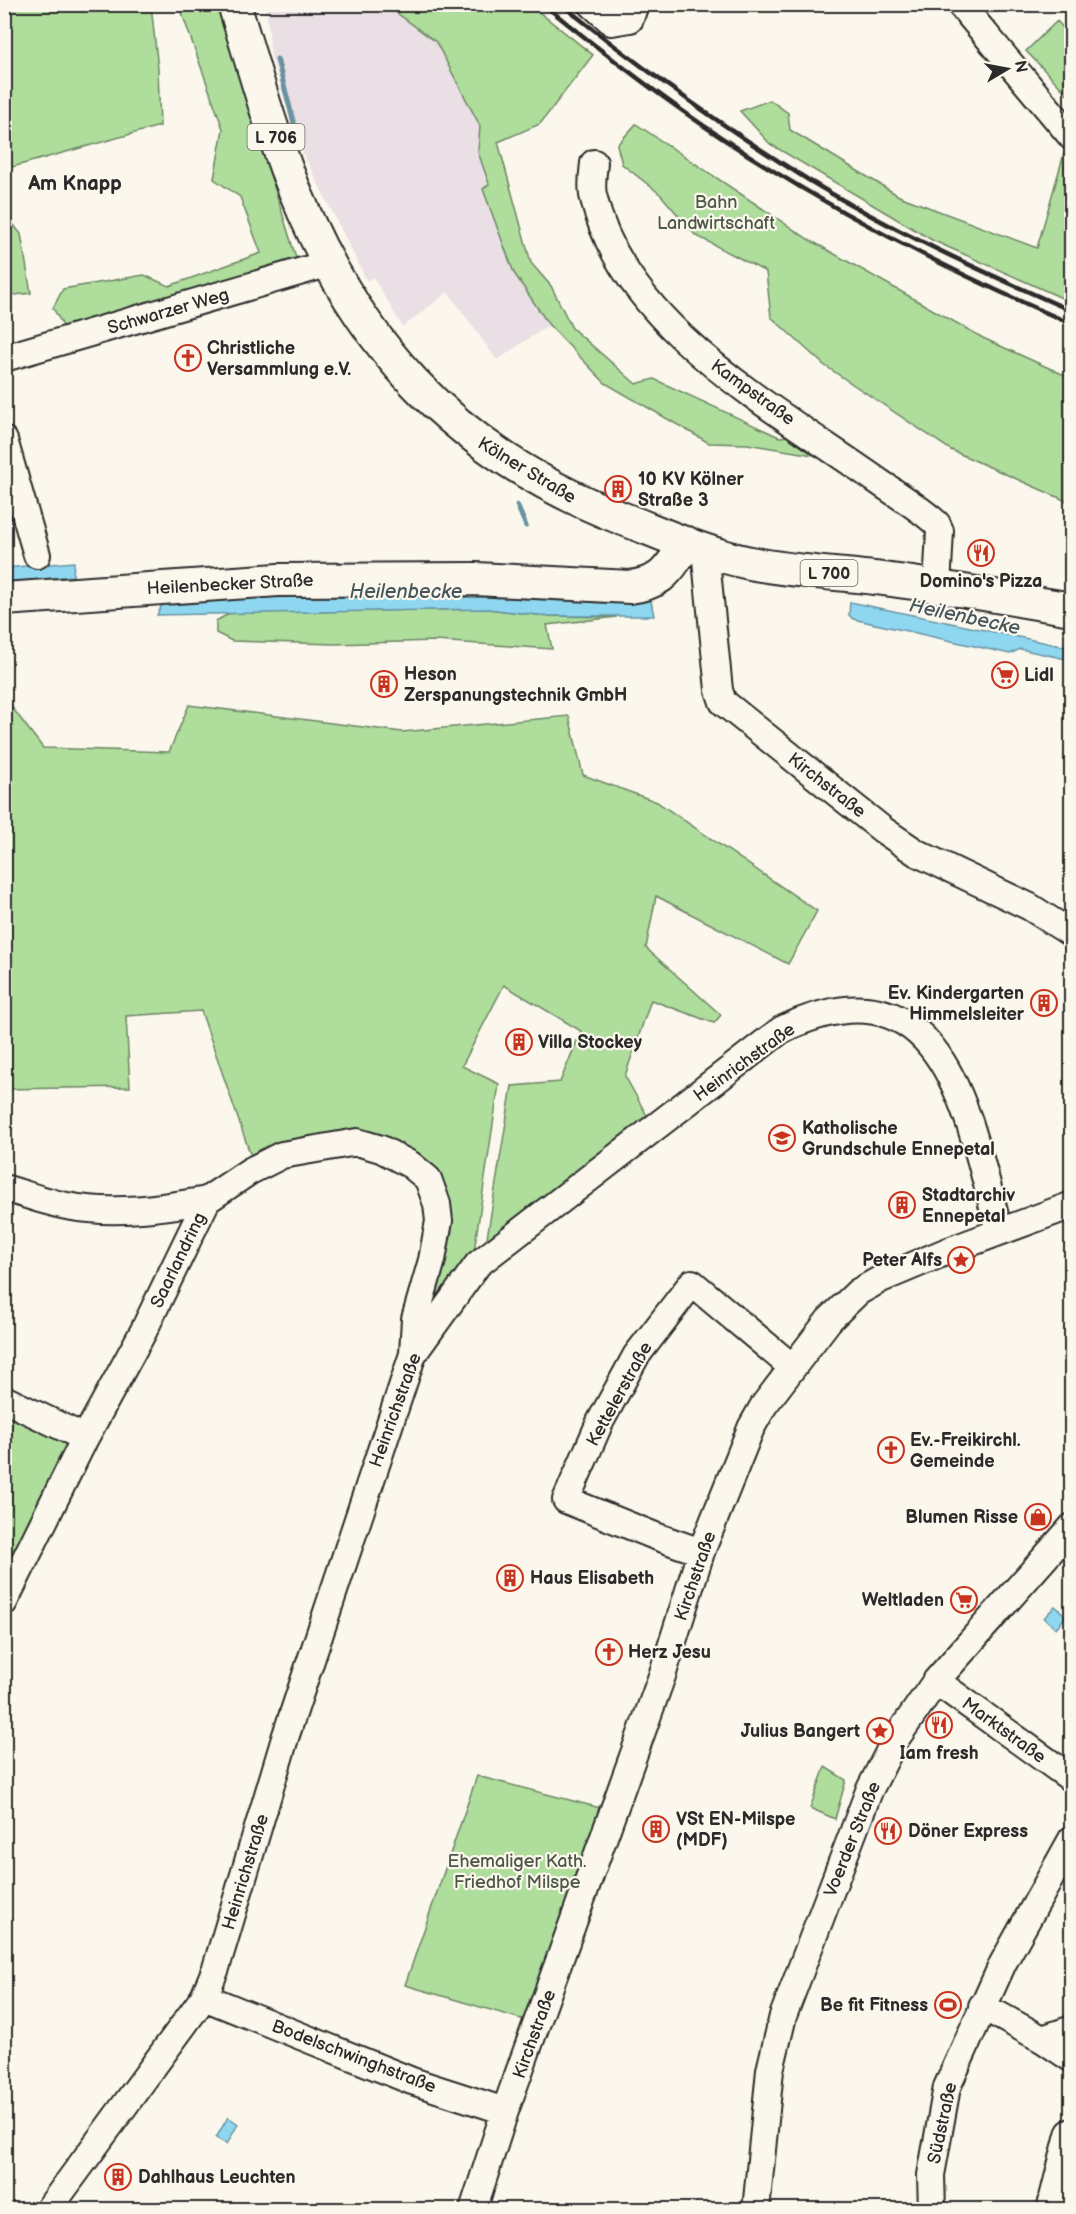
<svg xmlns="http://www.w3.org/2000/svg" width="1076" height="2214" font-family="'Balsamiq Sans',sans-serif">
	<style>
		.built { fill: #eadfe4 }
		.green { fill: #aedd9c; stroke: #6c8464; stroke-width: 1.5 }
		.water { fill: #8fd7f0; stroke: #6792a1; stroke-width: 1.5 }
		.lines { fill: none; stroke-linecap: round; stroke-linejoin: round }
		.stream { stroke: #6792a1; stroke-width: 5 }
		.minor-casing { stroke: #2b2b2b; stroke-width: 30 }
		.major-casing { stroke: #2b2b2b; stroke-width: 36 }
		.minor { stroke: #fbf7ec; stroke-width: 26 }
		.major { stroke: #fbf7ec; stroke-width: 32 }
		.rail { stroke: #2b2b2b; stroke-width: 4.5 }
		.labels { text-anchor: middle; stroke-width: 4.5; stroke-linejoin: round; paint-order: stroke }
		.shield { fill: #fbf7ec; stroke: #696865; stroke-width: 1.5 }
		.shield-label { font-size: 16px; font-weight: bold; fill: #2b2b2b }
		.park-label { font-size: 18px; fill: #4c5847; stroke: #fbf7ec }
		.street-label { font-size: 18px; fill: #2b2b2b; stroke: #fbf7ec }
		.poi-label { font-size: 18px; font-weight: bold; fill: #2b2b2b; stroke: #fbf7ec; text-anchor: start }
		.neighbourhood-label { font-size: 20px; font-weight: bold; fill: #2b2b2b; stroke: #fbf7ec }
		.water-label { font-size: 20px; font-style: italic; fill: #44565c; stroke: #fbf7ec }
	</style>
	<rect width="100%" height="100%" fill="#fbf7ec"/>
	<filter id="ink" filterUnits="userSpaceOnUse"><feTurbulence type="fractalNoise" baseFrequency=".0167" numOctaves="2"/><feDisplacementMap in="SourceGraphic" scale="12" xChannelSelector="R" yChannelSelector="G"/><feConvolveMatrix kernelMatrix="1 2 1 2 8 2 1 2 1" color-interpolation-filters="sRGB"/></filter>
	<g filter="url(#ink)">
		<path class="built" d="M 266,5 L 386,5 L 436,42 L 480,126 L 478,152 L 514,273 L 549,325 L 497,360 L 448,292 L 403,327 L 373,277 L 367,281 L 302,151 L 271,56 Z"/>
		<path class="green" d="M 5,4 L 151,5 L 158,69 L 160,126 L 5,169 Z
			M 179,5 L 218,5 L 297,261 L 65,329 L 53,308 L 63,289 L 144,275 L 169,286 L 261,253 L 240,197 L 214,179 L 223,129 Z
			M 386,5 L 530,5 L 593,55 L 540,124 L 498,142 L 531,263 L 551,286 L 572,328 L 636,384 L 654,379 L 779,437 L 791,436 L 825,457 L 747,444 L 709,443 L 605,383 L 549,325 L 514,273 L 483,189 L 489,184 L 478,152 L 480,126 L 436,42 Z
			M 1057,21 L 1071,36 L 1071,98 L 1026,51 Z
			M 770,100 L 788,113 L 790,130 L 899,196 L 1037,248 L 1071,129 L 1071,302 L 932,240 L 770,144 L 740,111 Z
			M 636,124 L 808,239 L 983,338 L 1071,378 L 1071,503 L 951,450 L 824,365 L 771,317 L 766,272 L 695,235 L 660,194 L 622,164 L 617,145 Z
			M 5,214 L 21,234 L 31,293 L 15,295 L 5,288 Z
			M 488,609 L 546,616 L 617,617 L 547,625 L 552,649 L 435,641 L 334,644 L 232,641 L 216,633 L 216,621 L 230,613 Z
			M 4,697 L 43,748 L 169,752 L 189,705 L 402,732 L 569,716 L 583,775 L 657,802 L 817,911 L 788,964 L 656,896 L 646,948 L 721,1015 L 714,1023 L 651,1000 L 625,1076 L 655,1130 L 483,1262 L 512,1086 L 560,1082 L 581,1031 L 504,985 L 462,1066 L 499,1084 L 470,1278 L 430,1331 L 434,1223 L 426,1184 L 354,1150 L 255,1168 L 201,1011 L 126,1016 L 130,1087 L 5,1089 Z
			M 5,1409 L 74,1444 L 5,1589 Z
			M 825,1767 L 846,1780 L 835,1819 L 810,1808 Z
			M 477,1776 L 612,1811 L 535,2023 L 405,1985 Z"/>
		<path class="water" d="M 74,562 L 73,576 L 5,583 L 4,568 Z
			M 253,597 L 490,597 L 607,603 L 651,601 L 654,616 L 546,616 L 488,609 L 157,615 L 163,603 Z
			M 850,602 L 1071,648 L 1071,660 L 1020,649 L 1010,654 L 853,619 L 849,615 Z
			M 1055,1606 L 1066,1616 L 1056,1628 L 1044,1618 Z
			M 228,2117 L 238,2124 L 227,2144 L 216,2138 Z"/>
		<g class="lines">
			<path class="stream" d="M 277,59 L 300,146
				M 517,505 L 526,526"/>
			<defs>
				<path id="minor" d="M 592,4 L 612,22 L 630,19 L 635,4
					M 960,4 L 1072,137
					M 594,163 C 593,173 591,185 593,195 C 622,328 780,411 882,484 C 901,497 921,509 937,524 L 940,531 L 937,587
					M 4,358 L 330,263
					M 4,440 L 37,555
					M 705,550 L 719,690 L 723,702 L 883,830 L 917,853 L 1030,907 L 1072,934
					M 4,1188 C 25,1194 46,1202 67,1206 C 113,1215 162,1208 207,1200
					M 4,1399 L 85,1438
					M 701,1552 L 655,1536 L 566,1500 L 600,1422 L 636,1356 L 692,1283 L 792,1367
					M 4,1602 L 85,1438 L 143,1332 L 207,1200 L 250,1171 L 282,1155 L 357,1142 L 381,1149 L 411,1165 L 428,1179 L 437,1204 L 439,1221 L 432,1260 L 415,1319 L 413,1353
					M 936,1681 L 1072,1779
					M 204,1997 L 412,2081 L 505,2111
					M 982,2006 L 1042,2039 L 1072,2059
					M 1042,2039 L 1072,2029
					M 48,2210 L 204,1997 L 216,1968 L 285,1738 L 413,1354 L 478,1264 L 781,1030 C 943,952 968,1114 999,1231
					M 473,2210 L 505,2111 L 662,1676 L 701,1552 L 751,1428 L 764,1405 L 829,1320 L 858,1292 L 881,1279 L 943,1253 L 1072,1205
					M 756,2210 L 770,2070 L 783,2016 L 869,1791 L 895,1740 L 936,1681 L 1072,1527
					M 932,2210 L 931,2175 L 947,2087 L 1003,1963 L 1072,1839"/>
				<path id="major" d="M 234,4 C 251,59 266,114 286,168 C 349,337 451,452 621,518 C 663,534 706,554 750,563 C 796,572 845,574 891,580 C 952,588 1012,599 1072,609
					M 4,599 L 278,580 L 476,579 L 630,587 C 665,582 667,570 687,543
					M 1053,2210 L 1072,2135"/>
			</defs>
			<use href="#minor" class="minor-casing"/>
			<use href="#major" class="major-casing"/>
			<use href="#minor" class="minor"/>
			<use href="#major" class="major"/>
			<path class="rail" d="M 543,4 C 601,51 660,97 722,138 C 832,211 951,272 1072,324
				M 561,4 C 641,68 723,127 810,181 C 893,231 983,272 1072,311"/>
		</g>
	</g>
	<defs>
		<symbol id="church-ring" viewBox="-11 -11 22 22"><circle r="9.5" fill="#fbf7ec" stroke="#c8321e" stroke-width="1.5"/><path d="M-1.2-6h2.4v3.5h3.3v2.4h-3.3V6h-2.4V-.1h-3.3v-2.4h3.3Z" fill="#c8321e"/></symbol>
		<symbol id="building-ring" viewBox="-11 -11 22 22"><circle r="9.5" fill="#fbf7ec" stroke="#c8321e" stroke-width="1.5"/><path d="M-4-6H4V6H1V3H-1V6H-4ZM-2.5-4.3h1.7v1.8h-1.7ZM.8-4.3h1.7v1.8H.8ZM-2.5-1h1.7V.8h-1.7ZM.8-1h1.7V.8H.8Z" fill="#c8321e"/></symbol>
		<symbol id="restaurant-ring" viewBox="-11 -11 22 22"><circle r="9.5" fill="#fbf7ec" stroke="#c8321e" stroke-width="1.5"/><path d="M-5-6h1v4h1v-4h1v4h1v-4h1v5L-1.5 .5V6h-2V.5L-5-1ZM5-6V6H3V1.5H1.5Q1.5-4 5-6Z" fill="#c8321e"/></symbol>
		<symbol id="supermarket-ring" viewBox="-11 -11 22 22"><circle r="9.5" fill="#fbf7ec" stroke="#c8321e" stroke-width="1.5"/><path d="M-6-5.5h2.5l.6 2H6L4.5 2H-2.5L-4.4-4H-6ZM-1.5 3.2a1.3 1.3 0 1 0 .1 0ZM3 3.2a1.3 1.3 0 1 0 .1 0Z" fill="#c8321e"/></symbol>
		<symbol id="school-ring" viewBox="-11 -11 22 22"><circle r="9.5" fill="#fbf7ec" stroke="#c8321e" stroke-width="1.5"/><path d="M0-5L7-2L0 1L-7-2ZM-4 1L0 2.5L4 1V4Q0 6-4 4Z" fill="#c8321e"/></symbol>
		<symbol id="sight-ring" viewBox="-11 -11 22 22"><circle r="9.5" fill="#fbf7ec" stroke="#c8321e" stroke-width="1.5"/><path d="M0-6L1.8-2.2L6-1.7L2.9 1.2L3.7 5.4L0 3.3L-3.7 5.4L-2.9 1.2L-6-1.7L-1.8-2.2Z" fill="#c8321e"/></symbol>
		<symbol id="shop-ring" viewBox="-11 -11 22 22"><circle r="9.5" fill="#fbf7ec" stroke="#c8321e" stroke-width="1.5"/><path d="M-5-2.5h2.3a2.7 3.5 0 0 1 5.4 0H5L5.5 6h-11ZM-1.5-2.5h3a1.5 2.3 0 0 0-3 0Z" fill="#c8321e"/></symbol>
		<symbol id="stadium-ring" viewBox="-11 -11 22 22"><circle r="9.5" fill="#fbf7ec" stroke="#c8321e" stroke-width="1.5"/><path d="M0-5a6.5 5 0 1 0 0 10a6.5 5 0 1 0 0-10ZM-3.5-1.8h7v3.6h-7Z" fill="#c8321e"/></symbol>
	</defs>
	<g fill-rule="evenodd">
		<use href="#church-ring" x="173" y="343" width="30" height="30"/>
		<use href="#building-ring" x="603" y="474" width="30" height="30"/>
		<use href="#restaurant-ring" x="966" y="538" width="30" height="30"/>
		<use href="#supermarket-ring" x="990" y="660" width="30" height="30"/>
		<use href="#building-ring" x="369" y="669" width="30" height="30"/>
		<use href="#building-ring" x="1029" y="988" width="30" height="30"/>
		<use href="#building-ring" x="504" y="1027" width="30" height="30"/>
		<use href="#school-ring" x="767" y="1123" width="30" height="30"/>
		<use href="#building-ring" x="887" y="1190" width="30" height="30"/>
		<use href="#sight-ring" x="946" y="1245" width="30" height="30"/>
		<use href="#church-ring" x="876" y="1435" width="30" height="30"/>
		<use href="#shop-ring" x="1023" y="1502" width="30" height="30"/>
		<use href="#building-ring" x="495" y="1563" width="30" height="30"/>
		<use href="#supermarket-ring" x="949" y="1585" width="30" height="30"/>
		<use href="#church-ring" x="594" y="1637" width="30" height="30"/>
		<use href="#restaurant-ring" x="924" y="1710" width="30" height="30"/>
		<use href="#sight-ring" x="865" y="1716" width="30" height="30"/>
		<use href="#building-ring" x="641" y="1814" width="30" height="30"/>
		<use href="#restaurant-ring" x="873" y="1816" width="30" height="30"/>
		<use href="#stadium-ring" x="933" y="1990" width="30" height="30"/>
		<use href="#building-ring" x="103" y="2162" width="30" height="30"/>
	</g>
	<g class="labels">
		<g class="shield">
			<rect x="247.5" y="124" width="57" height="26" rx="4.5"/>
			<rect x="800.5" y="560" width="57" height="26" rx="4.5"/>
		</g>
		<g class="shield-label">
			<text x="276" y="143">L 706</text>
			<text x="829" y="579">L 700</text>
		</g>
		<g class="park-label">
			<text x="716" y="208">Bahn<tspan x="716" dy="21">Landwirtschaft</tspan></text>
			<text x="517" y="1867">Ehemaliger Kath.<tspan x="517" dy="21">Friedhof Milspe</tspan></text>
		</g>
		<g class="street-label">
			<text transform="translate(168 311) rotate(-16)" y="6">Schwarzer Weg</text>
			<text transform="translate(753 392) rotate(36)" y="6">Kampstraße</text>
			<text transform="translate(527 470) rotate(31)" y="6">Kölner Straße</text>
			<text transform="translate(230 584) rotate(-3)" y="6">Heilenbecker Straße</text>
			<text transform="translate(827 785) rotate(38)" y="6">Kirchstraße</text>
			<text transform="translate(744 1062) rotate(-36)" y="6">Heinrichstraße</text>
			<text transform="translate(178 1260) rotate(-64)" y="6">Saarlandring</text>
			<text transform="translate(619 1394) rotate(-61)" y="6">Kettelerstraße</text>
			<text transform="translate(395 1410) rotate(-70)" y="6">Heinrichstraße</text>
			<text transform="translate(695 1576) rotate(-71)" y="6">Kirchstraße</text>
			<text transform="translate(1004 1730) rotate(36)" y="6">Marktstraße</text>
			<text transform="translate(852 1839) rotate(-68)" y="6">Voerder Straße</text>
			<text transform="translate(245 1872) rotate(-73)" y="6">Heinrichstraße</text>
			<text transform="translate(534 2034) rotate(-70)" y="6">Kirchstraße</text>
			<text transform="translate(354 2056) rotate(21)" y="6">Bodelschwinghstraße</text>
			<text transform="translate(942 2123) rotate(-78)" y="6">Südstraße</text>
		</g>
		<g class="poi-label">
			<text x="207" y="354">Christliche<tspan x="207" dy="21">Versammlung e.V.</tspan></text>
			<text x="638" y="485">10 KV Kölner<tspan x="638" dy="21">Straße 3</tspan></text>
			<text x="981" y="587" text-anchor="middle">Domino's Pizza</text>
			<text x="404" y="680">Heson<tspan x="404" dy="21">Zerspanungstechnik GmbH</tspan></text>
			<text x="1024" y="681">Lidl</text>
			<text x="1024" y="999" text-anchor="end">Ev. Kindergarten<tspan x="1024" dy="21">Himmelsleiter</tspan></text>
			<text x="538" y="1048">Villa Stockey</text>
			<text x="802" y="1134">Katholische<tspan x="802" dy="21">Grundschule Ennepetal</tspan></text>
			<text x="922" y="1201">Stadtarchiv<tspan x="922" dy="21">Ennepetal</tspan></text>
			<text x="942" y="1266" text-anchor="end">Peter Alfs</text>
			<text x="910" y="1446">Ev.-Freikirchl.<tspan x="910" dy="21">Gemeinde</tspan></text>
			<text x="1018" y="1523" text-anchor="end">Blumen Risse</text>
			<text x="530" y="1584">Haus Elisabeth</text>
			<text x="944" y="1606" text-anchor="end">Weltladen</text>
			<text x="628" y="1658">Herz Jesu</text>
			<text x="860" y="1737" text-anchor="end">Julius Bangert</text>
			<text x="939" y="1759" text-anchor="middle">Iam fresh</text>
			<text x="676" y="1825">VSt EN-Milspe<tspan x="676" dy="21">(MDF)</tspan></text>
			<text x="908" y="1837">Döner Express</text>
			<text x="928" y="2011" text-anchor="end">Be fit Fitness</text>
			<text x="138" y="2183">Dahlhaus Leuchten</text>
		</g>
		<g class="neighbourhood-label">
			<text x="75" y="190">Am Knapp</text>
		</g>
		<g class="water-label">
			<text x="406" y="598">Heilenbecke</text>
			<text transform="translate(965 616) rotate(12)" y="7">Heilenbecke</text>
		</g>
	</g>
	<rect width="1076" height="2214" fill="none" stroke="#fbf7ec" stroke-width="24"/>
	<rect x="12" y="12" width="1052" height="2190" fill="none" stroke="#2b2b2b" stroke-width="2" filter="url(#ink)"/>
	<g transform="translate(1007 69) rotate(80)" stroke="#fbf7ec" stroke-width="4.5" paint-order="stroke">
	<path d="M0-4.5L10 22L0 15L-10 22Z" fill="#2b2b2b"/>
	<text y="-9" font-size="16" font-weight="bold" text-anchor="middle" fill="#2b2b2b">N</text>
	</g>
</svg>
